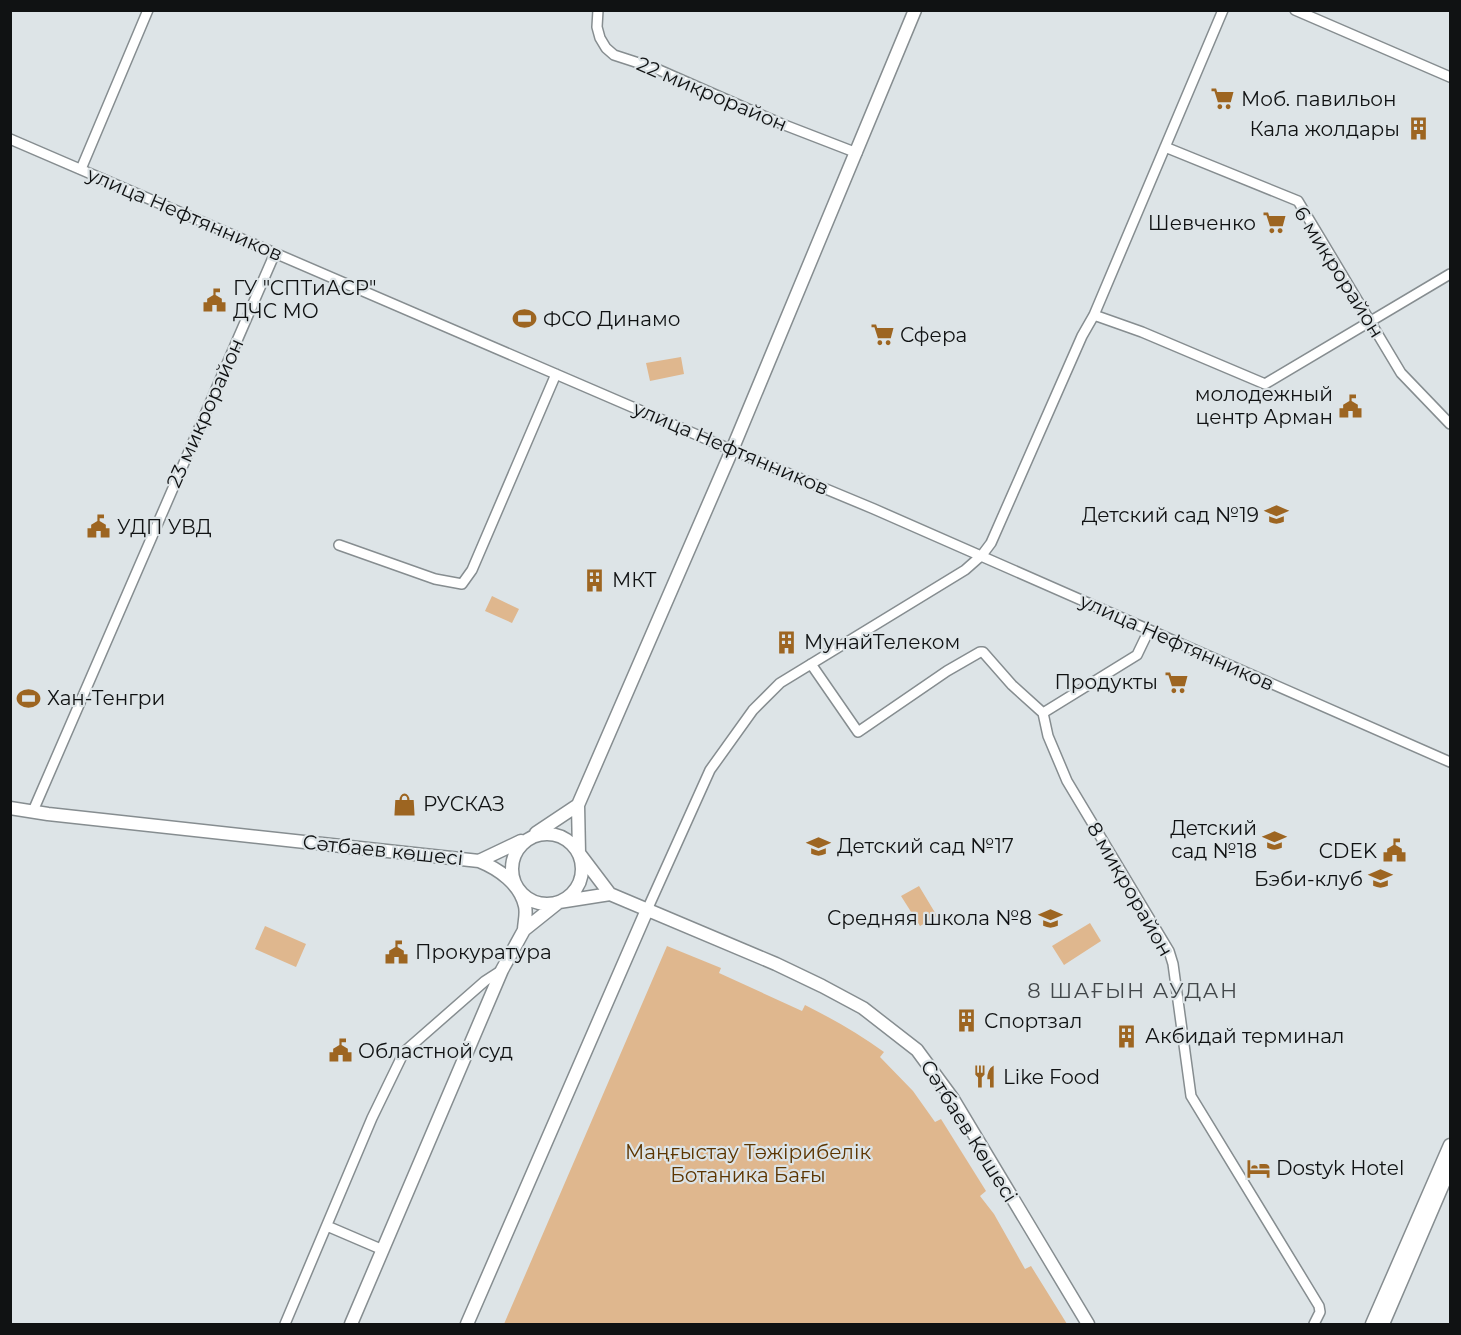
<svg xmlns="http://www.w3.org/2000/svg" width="1461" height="1335" font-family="Montserrat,sans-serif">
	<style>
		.green { fill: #dfb78e }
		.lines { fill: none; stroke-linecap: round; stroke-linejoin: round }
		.minor-casing { stroke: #868d90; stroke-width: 12 }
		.major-casing { stroke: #868d90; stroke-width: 15 }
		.minor { stroke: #fff; stroke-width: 9 }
		.major { stroke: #fff; stroke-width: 12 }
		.labels { text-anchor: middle; stroke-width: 4.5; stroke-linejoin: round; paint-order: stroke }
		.street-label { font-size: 20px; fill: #101213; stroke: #dde4e7 }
		.poi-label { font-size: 20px; fill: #101213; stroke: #dde4e7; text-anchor: start }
		.park-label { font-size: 20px; fill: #5c3500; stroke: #dde4e7 }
		.neighbourhood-label { font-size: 21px; letter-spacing: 1.5px; fill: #43484b; stroke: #dde4e7 }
	</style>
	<rect width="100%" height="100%" fill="#dde4e7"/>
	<path class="green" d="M 681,357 L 684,374 L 650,381 L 646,363 Z
		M 492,596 L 519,609 L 512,623 L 485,611 Z
		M 919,886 L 937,916 L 920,926 L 901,896 Z
		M 1090,923 L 1101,941 L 1064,965 L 1052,946 Z
		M 265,926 L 306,944 L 296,967 L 255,949 Z
		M 667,946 L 721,968 L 719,973 L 802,1011 L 805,1005 C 833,1019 859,1034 884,1052 L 880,1057 L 913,1091 L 935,1122 L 941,1119 L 986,1191 L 980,1196 L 994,1214 L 1025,1269 L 1031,1266 L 1067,1324 L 504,1324 Z"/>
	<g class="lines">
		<defs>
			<path id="minor" d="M 598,10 L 597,27 L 600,38 L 606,48 L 614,55 L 657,69 L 782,124 L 857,153
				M 1295,10 L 1450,77
				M 10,139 L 732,450 L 874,509 L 1450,762
				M 1165,147 L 1298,201 L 1401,373 L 1450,424
				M 81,169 L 148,10
				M 1094,315 L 1142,332 L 1265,384 L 1450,274
				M 339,545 L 435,579 L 462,584 L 472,570 L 556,374
				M 811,664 L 858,732 L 947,671 L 980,652 L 983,652 L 1012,685 L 1043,713 L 1137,655 L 1149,630
				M 1043,713 L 1048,736 L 1067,781 L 1169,951 L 1173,964 L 1191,1096 L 1319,1306 L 1320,1312 L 1314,1324
				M 33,811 L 275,253
				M 647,910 L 710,770 L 753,710 L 780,683 L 965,570 L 982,555 L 991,543 L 1082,336 L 1094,315 L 1223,10
				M 327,1226 L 383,1250
				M 285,1324 L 372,1118 L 404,1052 L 485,981 L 502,970"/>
			<path id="major" d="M 915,10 L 732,450 L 578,805 L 579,853 L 610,894 L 776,964 L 822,986 L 863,1008 L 917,1050 L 953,1099 L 1088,1324
				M 10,808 L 48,814 L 479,861 C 499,869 520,884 525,906 C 527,914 524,923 524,930
				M 536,833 L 578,805
				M512 869a35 35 0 1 1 70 0a35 35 0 1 1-70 0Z
				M 479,861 L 521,841
				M 351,1324 L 502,970 L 524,930 L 559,902 L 610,894
				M 467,1324 L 647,910
				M 1372,1324 L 1450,1145
				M 1383,1324 L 1450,1168"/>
		</defs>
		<use href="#minor" class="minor-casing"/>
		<use href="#major" class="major-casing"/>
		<use href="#minor" class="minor"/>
		<use href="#major" class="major"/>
	</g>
	<defs>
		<symbol id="supermarket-bare" viewBox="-9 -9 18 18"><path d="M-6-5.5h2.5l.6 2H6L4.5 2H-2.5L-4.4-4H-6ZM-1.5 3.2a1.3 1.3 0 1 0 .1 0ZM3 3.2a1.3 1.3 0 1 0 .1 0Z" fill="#9d6521" stroke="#dde4e7" stroke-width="2.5" paint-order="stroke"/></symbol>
		<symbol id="building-bare" viewBox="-9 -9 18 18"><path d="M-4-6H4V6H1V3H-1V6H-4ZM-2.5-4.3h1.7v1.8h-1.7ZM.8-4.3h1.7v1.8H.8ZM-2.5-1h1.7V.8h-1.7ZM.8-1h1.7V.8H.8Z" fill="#9d6521" stroke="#dde4e7" stroke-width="2.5" paint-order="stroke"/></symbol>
		<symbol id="civic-bare" viewBox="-9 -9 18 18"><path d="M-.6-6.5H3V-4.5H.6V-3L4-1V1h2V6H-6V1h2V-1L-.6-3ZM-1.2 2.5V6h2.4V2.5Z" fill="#9d6521" stroke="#dde4e7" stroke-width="2.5" paint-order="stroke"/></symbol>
		<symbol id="stadium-bare" viewBox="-9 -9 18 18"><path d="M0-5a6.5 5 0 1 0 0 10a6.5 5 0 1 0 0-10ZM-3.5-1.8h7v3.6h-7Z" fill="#9d6521" stroke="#dde4e7" stroke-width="2.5" paint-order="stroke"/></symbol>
		<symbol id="school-bare" viewBox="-9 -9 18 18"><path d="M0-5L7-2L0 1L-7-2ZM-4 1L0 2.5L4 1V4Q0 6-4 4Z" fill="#9d6521" stroke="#dde4e7" stroke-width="2.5" paint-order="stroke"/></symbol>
		<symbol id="shop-bare" viewBox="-9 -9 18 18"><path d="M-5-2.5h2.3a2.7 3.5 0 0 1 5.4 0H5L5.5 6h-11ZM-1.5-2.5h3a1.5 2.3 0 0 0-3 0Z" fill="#9d6521" stroke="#dde4e7" stroke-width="2.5" paint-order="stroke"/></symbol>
		<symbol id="restaurant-bare" viewBox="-9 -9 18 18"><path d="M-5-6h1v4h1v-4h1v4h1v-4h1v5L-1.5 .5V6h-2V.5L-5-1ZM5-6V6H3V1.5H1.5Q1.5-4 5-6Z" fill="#9d6521" stroke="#dde4e7" stroke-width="2.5" paint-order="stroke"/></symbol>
		<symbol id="hotel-bare" viewBox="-9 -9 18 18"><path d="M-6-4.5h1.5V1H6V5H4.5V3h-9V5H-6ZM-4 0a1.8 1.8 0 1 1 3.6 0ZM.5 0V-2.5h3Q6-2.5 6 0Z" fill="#9d6521" stroke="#dde4e7" stroke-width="2.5" paint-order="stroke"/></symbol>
	</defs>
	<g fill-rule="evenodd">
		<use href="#supermarket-bare" x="1206" y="82" width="33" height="33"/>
		<use href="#building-bare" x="1402" y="112" width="33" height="33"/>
		<use href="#supermarket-bare" x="1258" y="206" width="33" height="33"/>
		<use href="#civic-bare" x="198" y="284" width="33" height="33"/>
		<use href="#stadium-bare" x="508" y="302" width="33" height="33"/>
		<use href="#supermarket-bare" x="866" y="318" width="33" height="33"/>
		<use href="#civic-bare" x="1334" y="390" width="33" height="33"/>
		<use href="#school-bare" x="1260" y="498" width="33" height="33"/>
		<use href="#civic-bare" x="82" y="510" width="33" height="33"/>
		<use href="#building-bare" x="578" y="564" width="33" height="33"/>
		<use href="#building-bare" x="770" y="626" width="33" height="33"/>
		<use href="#supermarket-bare" x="1160" y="666" width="33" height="33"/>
		<use href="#stadium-bare" x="12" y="682" width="33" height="33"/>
		<use href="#shop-bare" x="388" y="788" width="33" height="33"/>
		<use href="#school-bare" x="1258" y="824" width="33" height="33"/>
		<use href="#school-bare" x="802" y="830" width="33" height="33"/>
		<use href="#civic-bare" x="1378" y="834" width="33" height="33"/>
		<use href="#school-bare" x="1364" y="862" width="33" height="33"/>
		<use href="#school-bare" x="1034" y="902" width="33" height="33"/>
		<use href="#civic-bare" x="380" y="936" width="33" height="33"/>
		<use href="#building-bare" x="950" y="1004" width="33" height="33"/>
		<use href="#building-bare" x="1110" y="1020" width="33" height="33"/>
		<use href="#civic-bare" x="324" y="1034" width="33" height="33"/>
		<use href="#restaurant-bare" x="968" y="1060" width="33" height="33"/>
		<use href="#hotel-bare" x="1242" y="1152" width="33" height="33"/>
	</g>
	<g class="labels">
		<g class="street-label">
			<text transform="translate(712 94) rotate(23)" y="7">22 микрорайон</text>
			<text transform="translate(185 214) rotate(23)" y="7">улица Нефтянников</text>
			<text transform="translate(1339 272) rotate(58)" y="7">6 микрорайон</text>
			<text transform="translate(205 413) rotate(-66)" y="7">23 микрорайон</text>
			<text transform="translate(731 448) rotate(23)" y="7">улица Нефтянников</text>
			<text transform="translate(1177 642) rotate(24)" y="7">улица Нефтянников</text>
			<text transform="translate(383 850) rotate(6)" y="7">Сәтбаев көшесі</text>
			<text transform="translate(1130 889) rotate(60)" y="7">8 микрорайон</text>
			<text transform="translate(969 1131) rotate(58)" y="7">Сәтбаев Көшесі</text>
		</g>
		<g class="poi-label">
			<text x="1241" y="106">Моб. павильон</text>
			<text x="1400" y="136" text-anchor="end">Кала жолдары</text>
			<text x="1256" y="230" text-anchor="end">Шевченко</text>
			<text x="233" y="295">ГУ "СПТиАСР"<tspan x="233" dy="23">ДЧС МО</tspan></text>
			<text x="543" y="326">ФСО Динамо</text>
			<text x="900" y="342">Сфера</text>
			<text x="1333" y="401" text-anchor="end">молодежный<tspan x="1333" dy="23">центр Арман</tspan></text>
			<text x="1259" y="522" text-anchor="end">Детский сад №19</text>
			<text x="117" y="534">УДП УВД</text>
			<text x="612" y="587">МКТ</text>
			<text x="804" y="649">МунайТелеком</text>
			<text x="1158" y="689" text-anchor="end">Продукты</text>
			<text x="47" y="705">Хан-Тенгри</text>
			<text x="423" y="811">РУСКАЗ</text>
			<text x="1257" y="835" text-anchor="end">Детский<tspan x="1257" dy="23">сад №18</tspan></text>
			<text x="837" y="853">Детский сад №17</text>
			<text x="1377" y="858" text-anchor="end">CDEK</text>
			<text x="1363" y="886" text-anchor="end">Бэби-клуб</text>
			<text x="1032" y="925" text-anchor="end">Средняя школа №8</text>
			<text x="415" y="959">Прокуратура</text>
			<text x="984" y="1028">Спортзал</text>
			<text x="1145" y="1043">Акбидай терминал</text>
			<text x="358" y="1058">Областной суд</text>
			<text x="1003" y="1084">Like Food</text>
			<text x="1276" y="1175">Dostyk Hotel</text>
		</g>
		<g class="park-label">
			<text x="748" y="1159">Маңғыстау Тәжірибелік<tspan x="748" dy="23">Ботаника Бағы</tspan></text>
		</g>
		<g class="neighbourhood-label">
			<text x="1133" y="998">8 ШАҒЫН АУДАН</text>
		</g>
	</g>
	<rect width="1461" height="1335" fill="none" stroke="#101213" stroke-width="24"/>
</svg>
